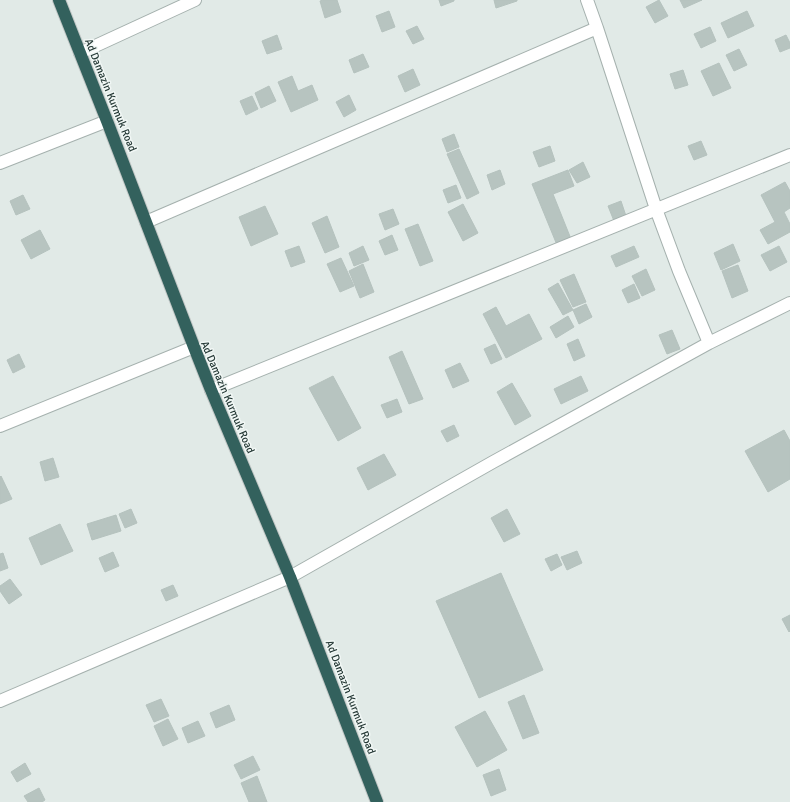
<svg xmlns="http://www.w3.org/2000/svg" width="790" height="802" font-family="Signika,sans-serif">
	<style>
		.building { fill: #b7c4c0; stroke: #b5c2be }
		.lines { fill: none; stroke-linecap: round; stroke-linejoin: round }
		.street-casing { stroke: #a5b1ae; stroke-width: 14 }
		.highway-casing { stroke: #c2c7c6; stroke-width: 14 }
		.street { stroke: #fff; stroke-width: 12 }
		.highway { stroke: #33615d; stroke-width: 12 }
		.labels { text-anchor: middle; stroke-width: 3; stroke-linejoin: round; paint-order: stroke }
		.street-label { font-size: 11px; fill: #243835; stroke: #f1f7f5 }
	</style>
	<rect width="100%" height="100%" fill="#e1eae7"/>
	<path class="building" d="M 323,0 L 337,0 L 341,12 L 325,18 L 320,1 Z
		M 439,0 L 454,0 L 454,1 L 441,6 Z
		M 494,0 L 517,0 L 517,1 L 496,8 Z
		M 659,0 L 668,16 L 655,23 L 646,7 Z
		M 680,0 L 702,0 L 684,8 Z
		M 389,11 L 395,27 L 382,32 L 376,16 Z
		M 747,11 L 754,26 L 728,38 L 721,23 Z
		M 417,26 L 424,39 L 413,44 L 406,31 Z
		M 710,27 L 716,41 L 701,48 L 694,34 Z
		M 277,35 L 282,49 L 267,54 L 262,41 Z
		M 786,35 L 790,43 L 790,48 L 780,52 L 775,40 Z
		M 739,49 L 747,65 L 734,71 L 726,55 Z
		M 363,54 L 369,67 L 354,73 L 349,60 Z
		M 719,63 L 731,88 L 713,96 L 701,71 Z
		M 413,69 L 420,85 L 405,92 L 398,76 Z
		M 683,70 L 688,85 L 675,89 L 670,74 Z
		M 292,76 L 298,91 L 312,85 L 318,100 L 291,112 L 278,82 Z
		M 269,86 L 276,101 L 261,108 L 255,93 Z
		M 349,95 L 356,110 L 344,117 L 336,102 Z
		M 252,96 L 258,109 L 246,115 L 240,101 Z
		M 454,134 L 459,147 L 447,152 L 442,139 Z
		M 701,141 L 707,155 L 694,160 L 688,146 Z
		M 550,146 L 555,161 L 539,167 L 533,152 Z
		M 459,149 L 479,193 L 467,199 L 447,154 Z
		M 583,162 L 590,177 L 577,183 L 569,170 Z
		M 500,170 L 505,184 L 492,190 L 487,175 Z
		M 568,170 L 574,186 L 553,194 L 571,239 L 557,245 L 532,184 Z
		M 785,182 L 790,191 L 790,208 L 784,212 L 790,224 L 790,232 L 768,244 L 760,230 L 775,222 L 761,195 Z
		M 456,185 L 461,198 L 448,203 L 443,190 Z
		M 23,195 L 30,209 L 16,215 L 10,201 Z
		M 621,201 L 626,216 L 614,221 L 608,206 Z
		M 463,204 L 478,233 L 463,241 L 448,212 Z
		M 265,206 L 278,234 L 251,246 L 239,217 Z
		M 393,209 L 399,224 L 385,230 L 379,214 Z
		M 327,216 L 339,247 L 325,253 L 312,223 Z
		M 418,224 L 433,261 L 420,266 L 405,229 Z
		M 40,230 L 50,249 L 31,259 L 21,240 Z
		M 392,235 L 398,250 L 385,255 L 379,241 Z
		M 733,244 L 740,261 L 721,270 L 714,253 Z
		M 299,246 L 305,262 L 291,267 L 285,251 Z
		M 363,246 L 369,260 L 354,266 L 349,253 Z
		M 634,246 L 639,257 L 616,267 L 611,256 Z
		M 779,246 L 787,262 L 770,271 L 761,255 Z
		M 341,258 L 354,286 L 340,292 L 327,264 Z
		M 363,264 L 374,292 L 360,298 L 349,271 Z
		M 738,265 L 748,291 L 732,298 L 722,271 Z
		M 646,269 L 655,290 L 642,296 L 632,276 Z
		M 574,274 L 586,302 L 573,307 L 560,280 Z
		M 558,283 L 573,310 L 563,315 L 548,289 Z
		M 634,284 L 640,298 L 628,303 L 622,290 Z
		M 586,304 L 592,317 L 579,324 L 573,310 Z
		M 496,307 L 506,326 L 529,314 L 542,339 L 506,358 L 483,314 Z
		M 568,316 L 574,327 L 556,338 L 550,327 Z
		M 672,330 L 680,349 L 667,354 L 659,335 Z
		M 578,339 L 585,356 L 574,361 L 567,344 Z
		M 495,344 L 502,359 L 491,364 L 484,349 Z
		M 402,351 L 423,399 L 409,404 L 389,357 Z
		M 19,354 L 25,367 L 13,373 L 7,360 Z
		M 460,363 L 469,381 L 453,388 L 445,370 Z
		M 333,376 L 361,428 L 338,441 L 309,388 Z
		M 581,376 L 588,391 L 561,404 L 554,389 Z
		M 512,383 L 531,416 L 515,425 L 497,392 Z
		M 397,399 L 402,412 L 387,418 L 381,405 Z
		M 454,425 L 459,436 L 447,442 L 441,431 Z
		M 784,430 L 790,441 L 790,479 L 768,492 L 745,451 Z
		M 384,454 L 396,475 L 368,490 L 357,468 Z
		M 53,458 L 59,477 L 45,481 L 40,462 Z
		M 1,476 L 12,499 L 0,504 L 0,477 Z
		M 131,509 L 137,523 L 125,528 L 119,514 Z
		M 507,509 L 520,534 L 504,542 L 491,518 Z
		M 116,515 L 121,531 L 92,540 L 87,524 Z
		M 60,524 L 73,551 L 41,565 L 29,538 Z
		M 577,551 L 582,563 L 567,570 L 561,557 Z
		M 113,552 L 119,566 L 105,572 L 99,558 Z
		M 3,553 L 8,568 L 0,571 L 0,554 Z
		M 557,554 L 562,565 L 551,571 L 545,559 Z
		M 501,573 L 543,670 L 479,698 L 436,601 Z
		M 10,579 L 22,595 L 9,604 L 0,591 L 0,586 Z
		M 173,585 L 178,596 L 166,601 L 161,590 Z
		M 790,615 L 790,631 L 789,632 L 782,619 Z
		M 524,695 L 539,733 L 523,739 L 508,702 Z
		M 161,699 L 169,716 L 154,722 L 146,705 Z
		M 229,705 L 235,720 L 216,728 L 210,713 Z
		M 485,711 L 507,750 L 477,767 L 455,727 Z
		M 168,719 L 178,739 L 163,746 L 154,726 Z
		M 198,721 L 205,736 L 188,743 L 182,728 Z
		M 253,756 L 260,770 L 241,779 L 234,765 Z
		M 25,763 L 31,774 L 17,782 L 11,772 Z
		M 499,769 L 506,790 L 491,796 L 483,775 Z
		M 257,776 L 267,802 L 249,802 L 241,783 Z
		M 39,788 L 45,800 L 42,802 L 28,802 L 24,796 Z"/>
	<g class="lines">
		<defs>
			<path id="street" d="M 587,0 L 597,28 L 656,209 L 679,271 L 709,343
				M 80,53 L 195,0
				M 0,163 L 107,121
				M 146,222 L 597,28
				M 211,390 L 790,155
				M 0,426 L 194,347
				M 0,701 L 290,577 L 493,462 L 709,343 L 790,303"/>
			<path id="highway" d="M 59,0 L 107,121 L 194,347 L 211,390 L 290,577 L 377,802"/>
		</defs>
		<use href="#street" class="street-casing"/>
		<use href="#highway" class="highway-casing"/>
		<use href="#street" class="street"/>
		<use href="#highway" class="highway"/>
	</g>
	<g class="labels">
		<g class="street-label">
			<text transform="translate(111 95) rotate(68)" y="4">Ad Damazin Kurmuk Road</text>
			<text transform="translate(228 397) rotate(67)" y="4">Ad Damazin Kurmuk Road</text>
			<text transform="translate(351 697) rotate(69)" y="4">Ad Damazin Kurmuk Road</text>
		</g>
	</g>
</svg>
